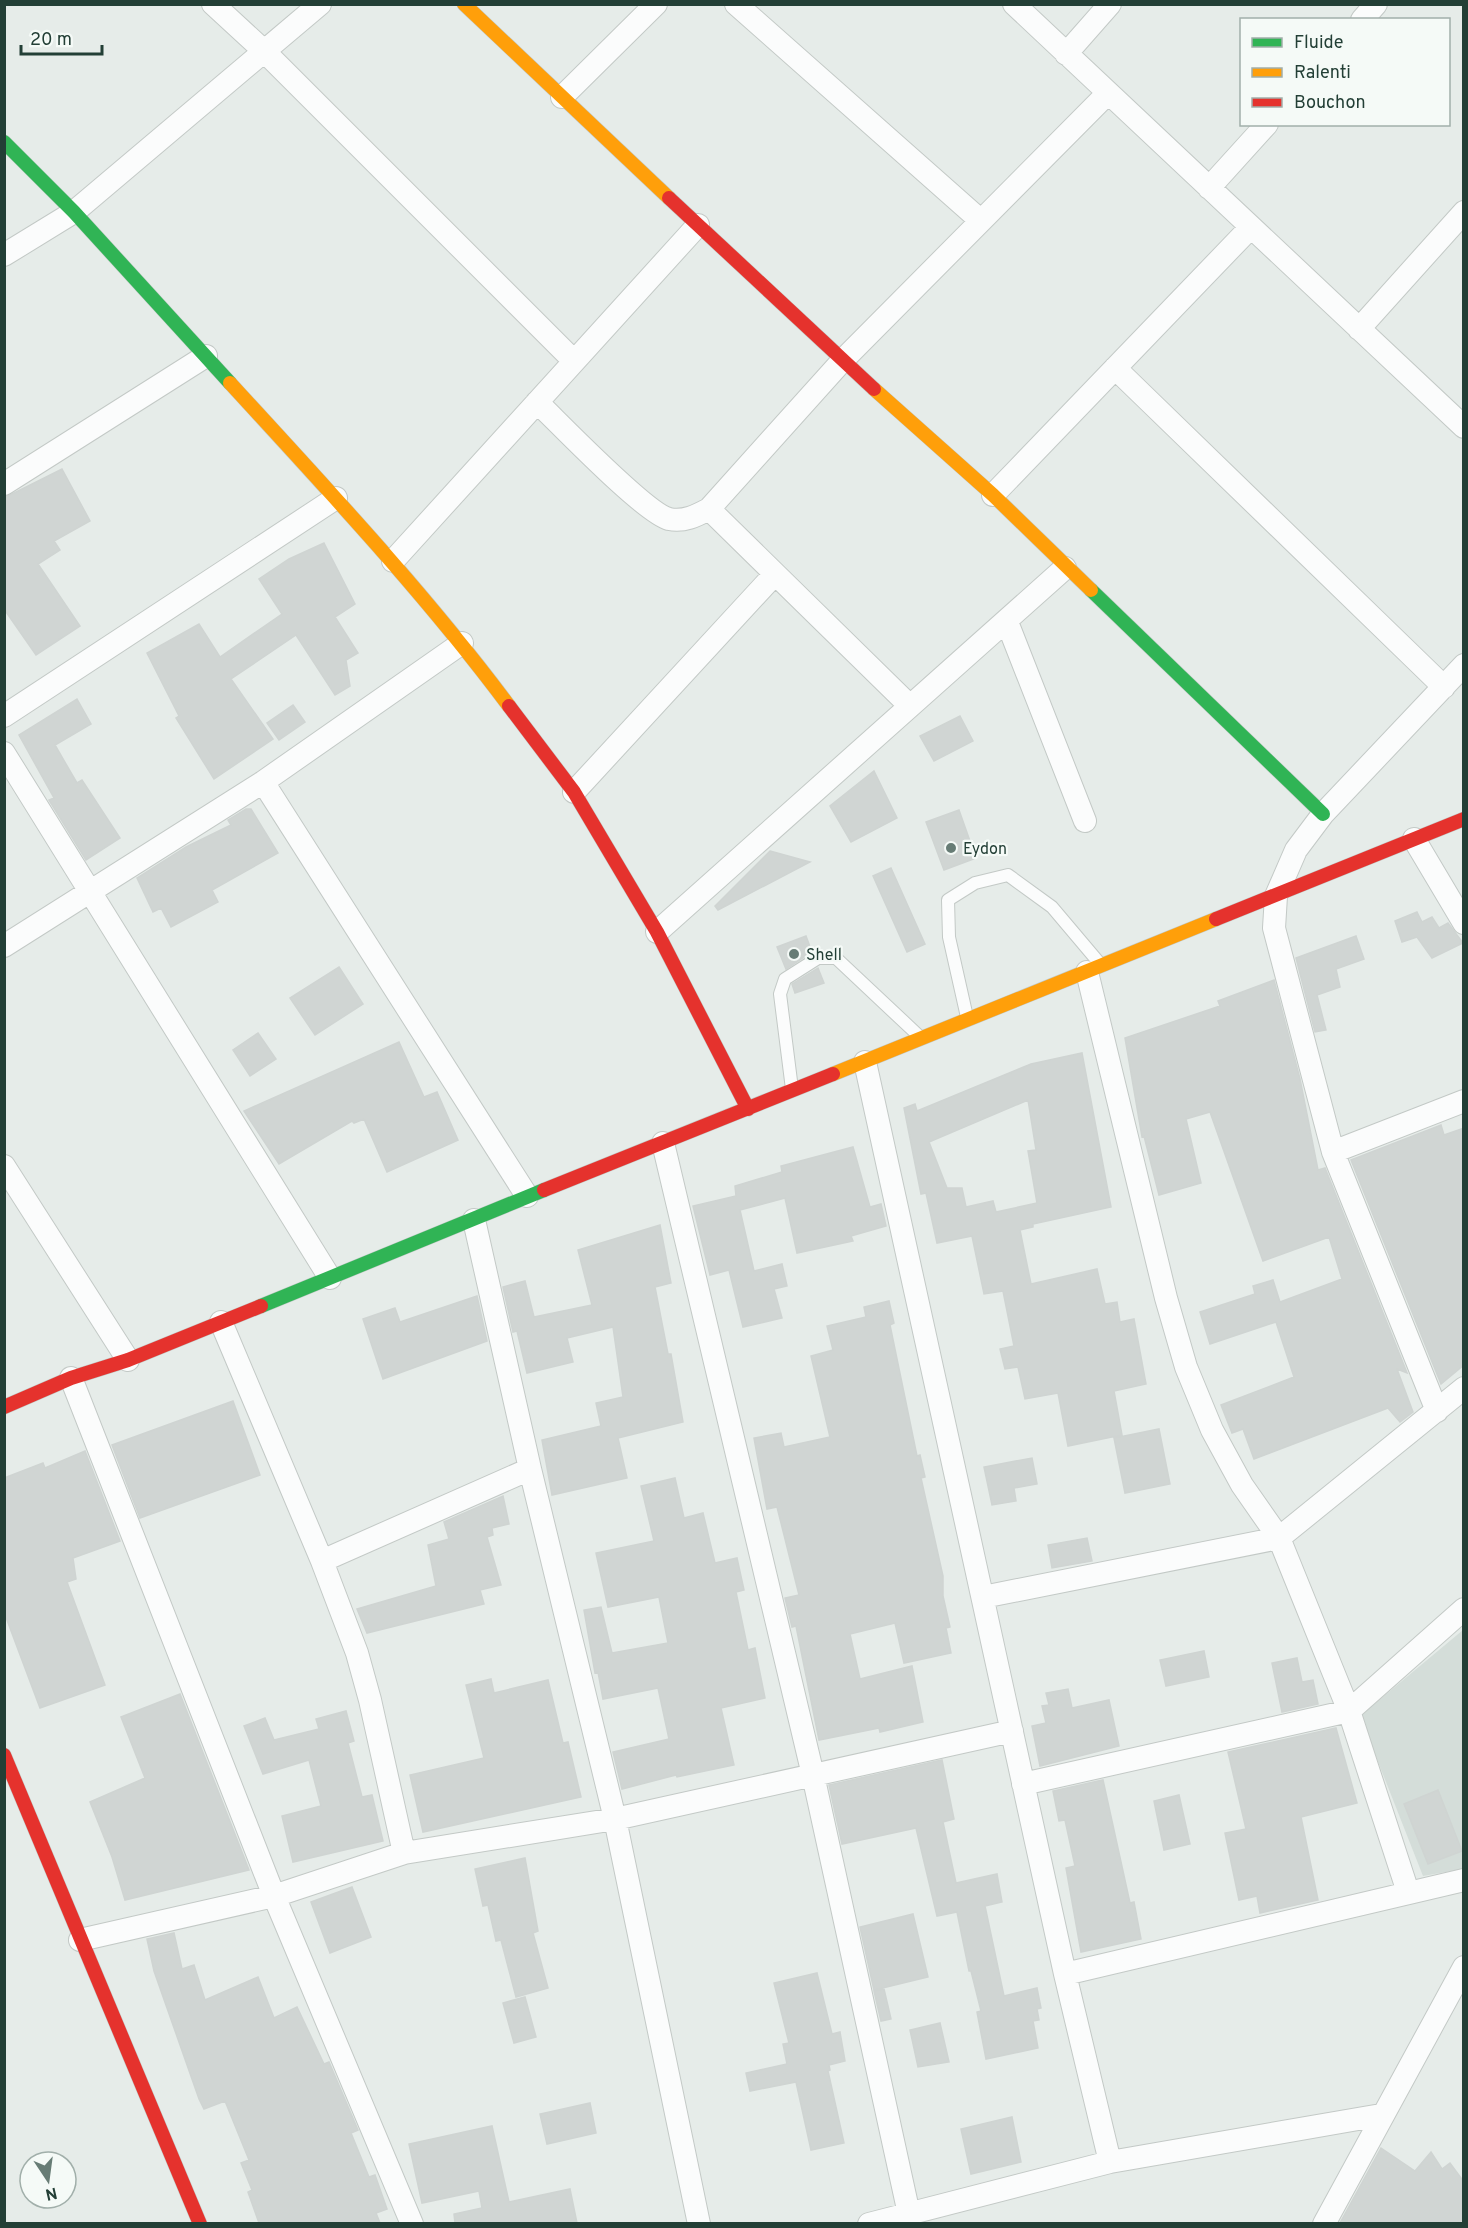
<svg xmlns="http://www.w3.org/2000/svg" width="1468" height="2228" font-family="Overpass,sans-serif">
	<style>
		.built { fill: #d4ddd9 }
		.building { fill: #d0d5d3; stroke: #cfd4d2; stroke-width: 1.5; fill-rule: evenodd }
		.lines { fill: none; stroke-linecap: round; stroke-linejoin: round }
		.lane-casing { stroke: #c3c9c6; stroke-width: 14 }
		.street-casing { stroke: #c3c9c6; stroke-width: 24 }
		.fast-casing { stroke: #c1c9c6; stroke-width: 15 }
		.slow-casing { stroke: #c1c9c6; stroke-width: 15 }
		.jam-casing { stroke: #c1c9c6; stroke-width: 15 }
		.lane { stroke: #fbfcfc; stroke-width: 12 }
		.street { stroke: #fbfcfc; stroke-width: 22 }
		.fast { stroke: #30b455; stroke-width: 14 }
		.slow { stroke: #ff9f0a; stroke-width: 14 }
		.jam { stroke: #e5322d; stroke-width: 14 }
		.poi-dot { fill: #677c75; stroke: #f5faf7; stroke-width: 2 }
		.labels { text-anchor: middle; stroke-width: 4.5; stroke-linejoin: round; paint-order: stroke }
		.poi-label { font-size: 16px; fill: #233f36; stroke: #f5faf7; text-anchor: start }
	</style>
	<rect width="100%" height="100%" fill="#e6ece9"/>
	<path class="built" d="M 1463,1630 L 1463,1869 L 1423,1876 L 1360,1716 Z"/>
	<path class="building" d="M 62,469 L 90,521 L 54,541 L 60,550 L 38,564 L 80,626 L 36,655 L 4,609 L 4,498 Z
		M 324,543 L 355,604 L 335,617 L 358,653 L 346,660 L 350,686 L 335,695 L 296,635 L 231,679 L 273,739 L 214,779 L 176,718 L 179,716 L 147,653 L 199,624 L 220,657 L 282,614 L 259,579 L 289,559 Z
		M 77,699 L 91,724 L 55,745 L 77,783 L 82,780 L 120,838 L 86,860 L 49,800 L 54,798 L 19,735 Z
		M 293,705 L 305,722 L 279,740 L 267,723 Z
		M 960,716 L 973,741 L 934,761 L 920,736 Z
		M 874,771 L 897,818 L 851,842 L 830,806 Z
		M 246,809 L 251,809 L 278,853 L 212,890 L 218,902 L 171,927 L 161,908 L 153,912 L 137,878 L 186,847 L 231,825 L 228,820 Z
		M 959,810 L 976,858 L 944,870 L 926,822 Z
		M 770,851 L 810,862 L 718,910 L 715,906 Z
		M 891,868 L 925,944 L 907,952 L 873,876 Z
		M 1417,912 L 1422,922 L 1432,917 L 1439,928 L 1448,923 L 1463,943 L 1432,958 L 1417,937 L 1402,942 L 1395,921 Z
		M 806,936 L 812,952 L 786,969 L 777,947 Z
		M 1356,936 L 1364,959 L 1336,969 L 1340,987 L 1317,995 L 1326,1030 L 1315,1032 L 1296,958 Z
		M 339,967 L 363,1004 L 315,1035 L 290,998 Z
		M 818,968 L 824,983 L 795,993 L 792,984 Z
		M 1274,980 L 1300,1079 L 1318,1170 L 1325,1168 L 1407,1373 L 1397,1369 L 1413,1412 L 1400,1422 L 1388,1408 L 1254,1459 L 1243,1429 L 1232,1433 L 1221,1405 L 1294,1377 L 1276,1322 L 1210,1344 L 1200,1312 L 1255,1294 L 1253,1286 L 1273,1280 L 1280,1302 L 1342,1279 L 1329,1237 L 1263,1261 L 1210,1112 L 1186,1119 L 1201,1183 L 1159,1195 L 1144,1136 L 1142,1137 L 1125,1038 L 1220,1006 L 1218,1001 Z
		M 258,1033 L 276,1059 L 250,1076 L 233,1050 Z
		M 399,1042 L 424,1097 L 437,1092 L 458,1140 L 387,1172 L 364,1119 L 354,1123 L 352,1121 L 279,1164 L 244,1111 Z
		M 1082,1053 L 1111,1207 L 1033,1224 L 1033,1227 L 1020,1230 L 1031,1284 L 1097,1269 L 1105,1304 L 1117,1302 L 1120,1322 L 1134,1319 L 1146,1384 L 1114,1391 L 1122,1435 L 1068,1446 L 1058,1393 L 1025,1399 L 1018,1367 L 1005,1369 L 1000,1349 L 1014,1346 L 1003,1291 L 984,1294 L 972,1236 L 937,1243 L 926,1193 L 921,1194 L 904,1108 L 915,1104 L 917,1111 L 1031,1064 ZM 1028,1100 L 1036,1150 L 1028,1151 L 1037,1203 L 996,1212 L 993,1201 L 966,1207 L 962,1188 L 947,1188 L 929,1142 Z
		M 1441,1125 L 1444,1135 L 1464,1128 L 1464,1365 L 1441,1384 L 1351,1160 Z
		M 853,1147 L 870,1207 L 881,1204 L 886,1226 L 851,1236 L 853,1241 L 797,1253 L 785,1198 L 740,1210 L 754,1271 L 782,1264 L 787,1286 L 774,1289 L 782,1318 L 743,1327 L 729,1270 L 710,1275 L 693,1206 L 736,1196 L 735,1186 L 782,1172 L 781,1166 Z
		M 660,1225 L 671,1283 L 655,1287 L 668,1354 L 671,1354 L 683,1422 L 618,1438 L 627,1478 L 552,1495 L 542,1440 L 601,1426 L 596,1403 L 623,1397 L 613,1327 L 567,1338 L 573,1362 L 527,1373 L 517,1331 L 513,1332 L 503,1287 L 525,1281 L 534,1317 L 592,1305 L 578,1250 Z
		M 477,1296 L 487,1341 L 383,1379 L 363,1319 L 395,1308 L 400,1322 Z
		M 889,1301 L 894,1323 L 890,1325 L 917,1456 L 920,1455 L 925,1477 L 921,1478 L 943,1576 L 943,1596 L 950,1627 L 946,1628 L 951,1653 L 904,1663 L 895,1623 L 850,1634 L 860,1679 L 912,1666 L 923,1722 L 880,1732 L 879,1728 L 819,1740 L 796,1626 L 792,1627 L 785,1598 L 799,1595 L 777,1507 L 767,1509 L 754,1438 L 781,1433 L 784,1447 L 830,1437 L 811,1356 L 833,1350 L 827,1326 L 866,1317 L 864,1307 Z
		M 233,1401 L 260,1475 L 140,1518 L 112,1445 Z
		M 1159,1429 L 1170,1484 L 1125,1493 L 1114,1438 Z
		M 85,1451 L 120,1541 L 73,1558 L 76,1579 L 67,1582 L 105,1685 L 40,1708 L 4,1612 L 4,1478 L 43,1463 L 45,1468 Z
		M 1032,1458 L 1037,1484 L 1014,1488 L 1016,1501 L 992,1505 L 984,1467 Z
		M 675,1478 L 684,1518 L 703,1513 L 715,1563 L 737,1558 L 744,1590 L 736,1592 L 748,1650 L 755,1648 L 765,1698 L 721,1708 L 734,1765 L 677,1777 L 676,1775 L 622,1789 L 613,1752 L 669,1739 L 658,1688 L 603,1699 L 598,1672 L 595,1673 L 584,1610 L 601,1607 L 612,1653 L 668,1643 L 659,1597 L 608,1607 L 596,1553 L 654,1541 L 641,1486 Z
		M 503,1496 L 509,1524 L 492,1528 L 493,1535 L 487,1537 L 501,1585 L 480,1590 L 484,1604 L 367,1633 L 357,1609 L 436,1586 L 428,1545 L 449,1539 L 444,1522 Z
		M 1087,1538 L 1092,1561 L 1052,1568 L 1048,1545 Z
		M 1204,1651 L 1209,1677 L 1166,1686 L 1160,1660 Z
		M 1297,1658 L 1302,1682 L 1313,1680 L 1318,1704 L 1282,1712 L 1272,1663 Z
		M 491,1679 L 494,1693 L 548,1680 L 563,1743 L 568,1742 L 581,1797 L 423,1832 L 410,1775 L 484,1758 L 466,1685 Z
		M 1068,1689 L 1072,1708 L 1109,1700 L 1119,1746 L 1040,1766 L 1032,1726 L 1046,1723 L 1042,1706 L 1049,1705 L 1046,1693 Z
		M 180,1694 L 249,1870 L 125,1900 L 112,1857 L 90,1802 L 145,1778 L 121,1717 Z
		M 346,1711 L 354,1741 L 348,1743 L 362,1797 L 372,1795 L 383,1841 L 293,1862 L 282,1816 L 321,1806 L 309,1760 L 263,1774 L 244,1726 L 265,1718 L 274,1740 L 319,1729 L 316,1719 Z
		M 1336,1728 L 1357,1803 L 1301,1817 L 1318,1900 L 1260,1913 L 1257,1896 L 1239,1900 L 1225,1833 L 1246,1829 L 1228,1752 Z
		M 942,1760 L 954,1819 L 943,1822 L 956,1883 L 997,1874 L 1002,1902 L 985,1906 L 1004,1996 L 1037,1988 L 1041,2008 L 1037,2009 L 1039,2020 L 1033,2021 L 1038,2048 L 986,2059 L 977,2012 L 981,2011 L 971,1971 L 969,1971 L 957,1912 L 937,1916 L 916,1828 L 842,1844 L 829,1785 Z
		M 1103,1780 L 1130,1903 L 1134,1902 L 1141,1939 L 1081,1952 L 1066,1868 L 1075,1866 L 1065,1820 L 1059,1821 L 1053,1791 Z
		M 1438,1790 L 1462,1851 L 1428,1864 L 1404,1804 Z
		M 1179,1795 L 1190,1844 L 1164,1850 L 1154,1801 Z
		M 525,1858 L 538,1931 L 533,1933 L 548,1988 L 516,1997 L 501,1940 L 496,1941 L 488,1905 L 483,1906 L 475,1869 Z
		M 352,1887 L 371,1937 L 330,1953 L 311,1902 Z
		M 913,1914 L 928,1977 L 874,1990 L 860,1927 Z
		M 174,1933 L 182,1969 L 194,1965 L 205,2000 L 258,1977 L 274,2018 L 297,2007 L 324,2064 L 329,2062 L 358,2130 L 351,2133 L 369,2177 L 375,2175 L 387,2209 L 376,2213 L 380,2223 L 259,2223 L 248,2192 L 252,2190 L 241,2163 L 249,2160 L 225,2101 L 204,2109 L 199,2099 L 154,1971 L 147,1939 Z
		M 817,1973 L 832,2034 L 840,2032 L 845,2061 L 829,2065 L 830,2070 L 828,2071 L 844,2143 L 811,2150 L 796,2082 L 750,2091 L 746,2073 L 787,2064 L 783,2044 L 789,2043 L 774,1983 Z
		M 884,1989 L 891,2019 L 881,2021 L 874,1991 Z
		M 525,1997 L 536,2037 L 514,2043 L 503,2003 Z
		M 940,2023 L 949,2062 L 918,2067 L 910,2030 Z
		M 590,2103 L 596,2133 L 547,2144 L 540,2114 Z
		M 1012,2117 L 1021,2162 L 971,2174 L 961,2129 Z
		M 492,2126 L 509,2202 L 570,2189 L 577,2223 L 455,2223 L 454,2214 L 482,2208 L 479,2191 L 422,2203 L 409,2144 Z
		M 1381,2148 L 1415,2171 L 1431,2152 L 1442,2169 L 1450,2163 L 1464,2182 L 1464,2223 L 1340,2223 Z"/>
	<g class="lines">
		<defs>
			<path id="lane" d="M 967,1017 L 949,937 L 948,900 L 975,883 L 1008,875 L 1052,907 L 1101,965
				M 792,1089 L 780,994 L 785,979 L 818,958 L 836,958 L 919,1036"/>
			<path id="street" d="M 213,4 L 264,51 L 574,361
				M 736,4 L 980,220
				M 1014,4 L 1464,427
				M 1362,20 L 1376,4
				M 1066,54 L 1110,4
				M 562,97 L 656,4
				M 1209,188 L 1267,124
				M 4,255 L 74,212 L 320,4
				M 1359,329 L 1464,212
				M 1115,368 L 1444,687
				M 537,402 C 560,424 645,513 669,519 C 684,522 696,516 709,509 L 842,361 L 1108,93
				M 4,484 L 206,356
				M 993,495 L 1251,227
				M 709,509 L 910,706
				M 393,561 L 698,225
				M 1007,622 L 1085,821
				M 4,716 L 336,498
				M 4,753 L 330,1278
				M 263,782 L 527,1196
				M 574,792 L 774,575
				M 1414,839 L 1464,923
				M 657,932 L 1065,568
				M 4,946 L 263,782 L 462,643
				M 1087,972 L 1166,1298 L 1186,1367 L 1212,1430 L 1242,1485 L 1279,1538 L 1349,1711 L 1408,1892
				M 865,1062 L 1065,1974 L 1110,2162
				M 663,1143 L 813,1775 L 909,2214
				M 1333,1152 L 1464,1101
				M 4,1166 L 128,1360
				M 474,1220 L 530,1469 L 615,1819 L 699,2224
				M 221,1322 L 322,1561 L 357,1653 L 370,1700 L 404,1853
				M 71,1378 L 274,1896 L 412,2224
				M 1437,1411 L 1333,1152 L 1274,928 L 1276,896 L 1296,850 L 1323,814 L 1464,665
				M 322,1561 L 530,1469
				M 983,1597 L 1279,1538 L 1464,1388
				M 1023,1784 L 1349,1711 L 1464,1609
				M 80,1940 L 274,1896 L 404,1853 L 615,1819 L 1012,1731
				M 1065,1974 L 1464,1880
				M 869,2224 L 1110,2162 L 1381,2115
				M 1324,2224 L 1464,1967"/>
			<path id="fast" d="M 4,142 L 74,212 L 230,383
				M 1091,590 L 1323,814
				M 261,1306 L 544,1190"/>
			<path id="slow" d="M 464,4 L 669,198
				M 230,383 C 326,488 424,592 509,706
				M 874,389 L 993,495 L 1091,590
				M 833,1074 L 1216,919"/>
			<path id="jam" d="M 669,198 L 874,389
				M 509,706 L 574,792 L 657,932 L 748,1109
				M 1216,919 L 1464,819
				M 544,1190 L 833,1074
				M 4,1407 L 71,1378 L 128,1360 L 261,1306
				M 4,1755 L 200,2224"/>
		</defs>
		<use href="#lane" class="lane-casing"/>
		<use href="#street" class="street-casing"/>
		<use href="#fast" class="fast-casing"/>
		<use href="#slow" class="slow-casing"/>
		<use href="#jam" class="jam-casing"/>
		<use href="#lane" class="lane"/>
		<use href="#street" class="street"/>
		<use href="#fast" class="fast"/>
		<use href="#slow" class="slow"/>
		<use href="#jam" class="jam"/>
	</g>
	<g class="poi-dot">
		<circle cx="951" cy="848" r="6"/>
		<circle cx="794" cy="954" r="6"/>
	</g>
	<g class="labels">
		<g class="poi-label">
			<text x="963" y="854">Eydon</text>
			<text x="806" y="960">Shell</text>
		</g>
	</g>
	<rect width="1468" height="2228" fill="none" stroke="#233f36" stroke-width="12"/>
	<rect x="1240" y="18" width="210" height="108" fill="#f5faf7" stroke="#a1afaa" stroke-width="1.5"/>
	<rect x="1252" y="38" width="30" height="9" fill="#30b455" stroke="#a1afaa" stroke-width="1.5"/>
	<text x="1294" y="48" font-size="18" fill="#233f36">Fluide</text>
	<rect x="1252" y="68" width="30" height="9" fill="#ff9f0a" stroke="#a1afaa" stroke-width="1.5"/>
	<text x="1294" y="78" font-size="18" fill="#233f36">Ralenti</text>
	<rect x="1252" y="98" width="30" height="9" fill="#e5322d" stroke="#a1afaa" stroke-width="1.5"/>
	<text x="1294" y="108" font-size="18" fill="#233f36">Bouchon</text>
	<g transform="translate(48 2180) rotate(167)"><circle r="28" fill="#f5faf7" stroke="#a1afaa" stroke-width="1.5"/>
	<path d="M0-4.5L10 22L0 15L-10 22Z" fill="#677c75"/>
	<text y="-9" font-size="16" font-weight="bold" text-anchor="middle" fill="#233f36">N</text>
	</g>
	<path d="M21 45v9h81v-9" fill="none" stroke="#233f36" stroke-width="3"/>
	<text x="30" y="45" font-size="18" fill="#233f36" stroke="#f5faf7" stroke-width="4.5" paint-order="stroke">20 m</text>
</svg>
